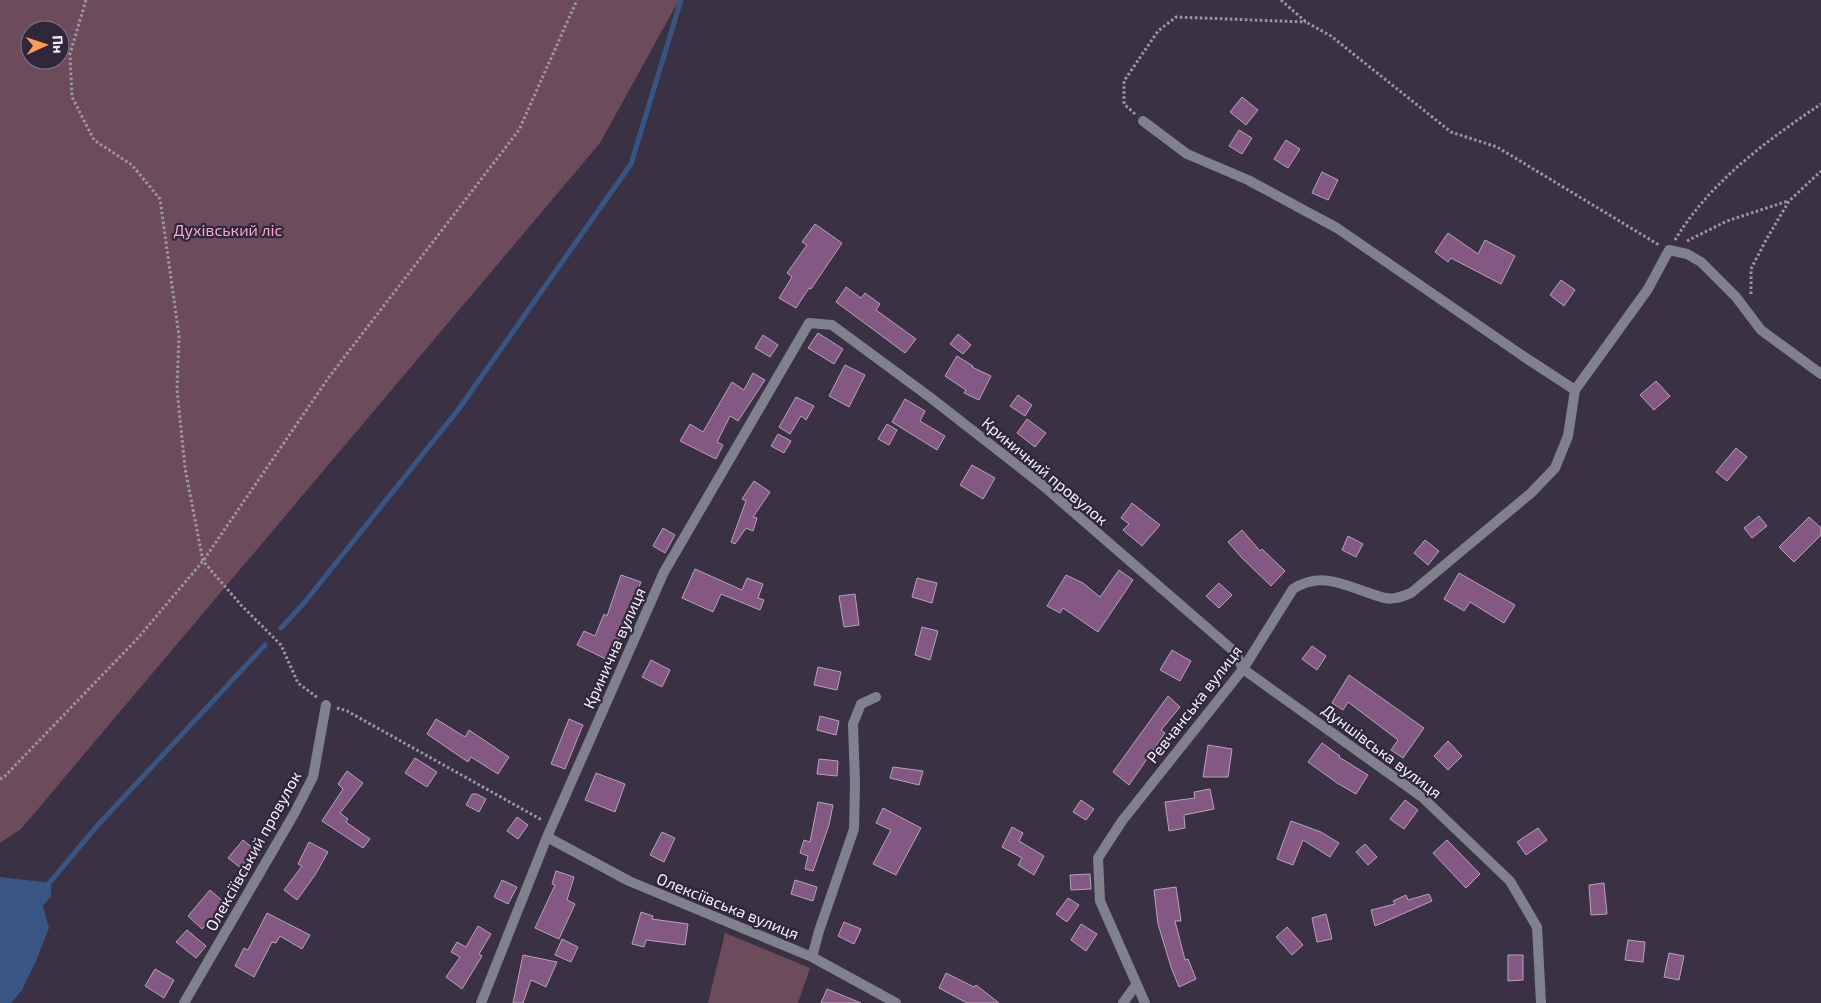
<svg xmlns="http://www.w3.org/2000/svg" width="1821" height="1003" font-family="'Exo 2',sans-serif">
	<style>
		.green { fill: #6c4b5b; fill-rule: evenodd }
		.water { fill: #395583 }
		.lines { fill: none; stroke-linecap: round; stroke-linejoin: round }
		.stream { stroke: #395583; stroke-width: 5 }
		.building { fill: #835983; stroke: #b8a3b7 }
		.path { stroke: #9c96a6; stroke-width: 3; stroke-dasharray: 2.5 2.5; stroke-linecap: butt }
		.street { stroke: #80818c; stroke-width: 10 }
		.labels { text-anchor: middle; stroke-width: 4.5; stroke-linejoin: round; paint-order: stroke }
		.park-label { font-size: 16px; fill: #faa6d0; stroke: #30273b }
		.street-label { font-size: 16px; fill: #f4effc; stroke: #30273b }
	</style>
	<rect width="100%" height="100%" fill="#3a3145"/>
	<path class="green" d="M 0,0 L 679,0 L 600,143 L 21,829 L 0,843 ZM 30,30 L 60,30 L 60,60 L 30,60 Z
		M 725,933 L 810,968 L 798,1003 L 708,1003 Z"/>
	<path class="water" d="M 0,877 L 51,883 L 51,896 L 43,906 L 49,928 L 36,961 L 22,990 L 11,1003 L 0,1003 Z"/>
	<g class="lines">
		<path class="stream" d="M 281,628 L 304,603 L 458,410 L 631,164 L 681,0
			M 45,888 L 97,826 L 265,645"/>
	</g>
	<path class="building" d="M 1242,97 L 1258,110 L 1246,125 L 1230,112 Z
		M 1239,130 L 1252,138 L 1242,154 L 1229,146 Z
		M 1286,140 L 1300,149 L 1288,168 L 1274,159 Z
		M 1322,172 L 1338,180 L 1328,200 L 1312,193 Z
		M 815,224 L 842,243 L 811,289 L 809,288 L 796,308 L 779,298 L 792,277 L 787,273 L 807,245 L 802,242 Z
		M 1448,233 L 1478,254 L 1485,240 L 1515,256 L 1501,284 L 1451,258 L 1448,262 L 1435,252 Z
		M 1561,280 L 1575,290 L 1564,306 L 1550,295 Z
		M 846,287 L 861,298 L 865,293 L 880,304 L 876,310 L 916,339 L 905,353 L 836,302 Z
		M 818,333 L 843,349 L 834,364 L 808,348 Z
		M 958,334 L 971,345 L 963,354 L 950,344 Z
		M 763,335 L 778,345 L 770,357 L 755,348 Z
		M 957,356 L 973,366 L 972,367 L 991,376 L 979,400 L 964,393 L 966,390 L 945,376 Z
		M 845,365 L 865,375 L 849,407 L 829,396 Z
		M 753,373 L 765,380 L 738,421 L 730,416 L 717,442 L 723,445 L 716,459 L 680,441 L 690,424 L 703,432 L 732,382 L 744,390 Z
		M 1656,381 L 1670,396 L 1654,410 L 1640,395 Z
		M 1018,395 L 1032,405 L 1025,416 L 1010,406 Z
		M 796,397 L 814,406 L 806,420 L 801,416 L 790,434 L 779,427 Z
		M 905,399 L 925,411 L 920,421 L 945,436 L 937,450 L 892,422 Z
		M 1027,419 L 1046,433 L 1035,447 L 1017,433 Z
		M 887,424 L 897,430 L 889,445 L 878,439 Z
		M 778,434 L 791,441 L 784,453 L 771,446 Z
		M 1736,448 L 1747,457 L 1727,481 L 1716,472 Z
		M 972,465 L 995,478 L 983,499 L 960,485 Z
		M 754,481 L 770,492 L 753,517 L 757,518 L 753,531 L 746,528 L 735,544 L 731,542 L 746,501 L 742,499 Z
		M 1132,503 L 1160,525 L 1142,546 L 1123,530 L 1129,524 L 1121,518 Z
		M 1759,516 L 1767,526 L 1752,538 L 1744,528 Z
		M 1809,517 L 1821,528 L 1821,535 L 1794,562 L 1779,547 Z
		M 663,528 L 675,535 L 665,553 L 653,546 Z
		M 1242,530 L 1260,551 L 1262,549 L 1285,571 L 1271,586 L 1242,558 L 1228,542 Z
		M 1348,536 L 1363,544 L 1356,557 L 1342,550 Z
		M 1425,540 L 1439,551 L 1428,565 L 1414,553 Z
		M 695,569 L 742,590 L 747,578 L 763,584 L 758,598 L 764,600 L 760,610 L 721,594 L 713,612 L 682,598 Z
		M 1119,570 L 1133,580 L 1098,632 L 1063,608 L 1060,613 L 1047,606 L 1066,575 L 1083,583 L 1100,597 Z
		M 1459,573 L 1515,605 L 1504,623 L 1470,602 L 1464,611 L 1444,599 Z
		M 621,575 L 641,582 L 616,647 L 621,649 L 614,663 L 577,645 L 584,631 L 595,636 L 604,614 L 607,616 Z
		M 917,578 L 937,583 L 932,603 L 912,597 Z
		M 1219,583 L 1232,595 L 1219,608 L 1206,596 Z
		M 855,594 L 859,625 L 844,627 L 839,596 Z
		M 922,627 L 938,631 L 930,660 L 915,655 Z
		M 1312,646 L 1326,656 L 1317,670 L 1302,659 Z
		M 1172,650 L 1191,661 L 1180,681 L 1160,670 Z
		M 651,660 L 670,670 L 662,687 L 642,677 Z
		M 818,667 L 841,672 L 837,690 L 814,685 Z
		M 1349,675 L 1424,728 L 1403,758 L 1391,750 L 1398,740 L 1348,702 L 1343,710 L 1332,703 Z
		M 1168,696 L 1180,707 L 1161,730 L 1165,733 L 1129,785 L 1113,772 Z
		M 820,716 L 839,721 L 836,735 L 817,730 Z
		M 436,719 L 465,737 L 469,730 L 509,757 L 498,774 L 471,757 L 468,762 L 427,734 Z
		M 569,719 L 583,725 L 565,769 L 551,764 Z
		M 1448,741 L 1462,756 L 1448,770 L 1434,756 Z
		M 1322,743 L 1340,756 L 1339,757 L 1368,775 L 1356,794 L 1337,783 L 1308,762 Z
		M 1208,745 L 1232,749 L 1228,777 L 1203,777 Z
		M 415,758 L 437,772 L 427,787 L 405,773 Z
		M 819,759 L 838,761 L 837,776 L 817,774 Z
		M 893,767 L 923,771 L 919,785 L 890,778 Z
		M 347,771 L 363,783 L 340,813 L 348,819 L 346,822 L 370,839 L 363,848 L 322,821 L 343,789 L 338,784 Z
		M 596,773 L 625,784 L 615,812 L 585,800 Z
		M 1210,789 L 1214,809 L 1184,815 L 1185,828 L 1169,831 L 1165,802 L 1195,798 L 1194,792 Z
		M 472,794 L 477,794 L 486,799 L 479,812 L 466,805 Z
		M 1081,800 L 1094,809 L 1086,820 L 1073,812 Z
		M 1405,800 L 1418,810 L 1404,829 L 1390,819 Z
		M 818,802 L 833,805 L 829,825 L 813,871 L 805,869 L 808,856 L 800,853 L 804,840 L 810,842 Z
		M 883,808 L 921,828 L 896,875 L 873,864 L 891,830 L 876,823 Z
		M 517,817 L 528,825 L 518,839 L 507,831 Z
		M 1291,821 L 1321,832 L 1339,843 L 1330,857 L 1303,840 L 1293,865 L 1277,859 Z
		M 1012,827 L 1023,833 L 1019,841 L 1044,856 L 1034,875 L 1018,865 L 1022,858 L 1002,847 Z
		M 1538,828 L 1547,840 L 1526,855 L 1517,842 Z
		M 662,832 L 675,838 L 664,862 L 650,855 Z
		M 243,840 L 260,854 L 246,872 L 228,858 Z
		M 1447,840 L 1480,874 L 1466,888 L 1433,853 Z
		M 309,842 L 328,852 L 315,875 L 297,900 L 284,890 L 302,866 L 298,864 Z
		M 1365,844 L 1377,857 L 1368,865 L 1356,852 Z
		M 556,871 L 574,877 L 567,900 L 575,904 L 559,939 L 535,928 L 555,885 L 552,884 Z
		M 1090,874 L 1091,889 L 1071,890 L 1070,875 Z
		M 502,880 L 517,887 L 508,904 L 494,897 Z
		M 795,880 L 817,887 L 813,901 L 791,894 Z
		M 1604,883 L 1607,914 L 1591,915 L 1589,885 Z
		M 1176,887 L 1181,921 L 1175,921 L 1185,960 L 1188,959 L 1196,979 L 1179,987 L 1171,967 L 1158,924 L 1154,890 Z
		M 210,890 L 225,903 L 202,929 L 188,916 Z
		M 1429,894 L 1432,901 L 1375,926 L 1371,910 L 1395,904 L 1393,901 L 1406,895 L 1408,900 Z
		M 1068,898 L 1079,905 L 1067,922 L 1056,914 Z
		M 641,912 L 653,916 L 652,919 L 688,924 L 685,945 L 646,940 L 644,947 L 632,944 Z
		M 267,913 L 310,935 L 302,949 L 280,936 L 276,943 L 272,942 L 254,977 L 235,966 L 244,948 L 248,950 Z
		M 1326,914 L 1332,939 L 1317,942 L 1312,918 Z
		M 844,922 L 861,929 L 854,944 L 838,936 Z
		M 1081,924 L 1097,934 L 1086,951 L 1071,940 Z
		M 478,926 L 491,934 L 479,954 L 482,956 L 462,989 L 446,977 L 460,957 L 451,952 L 457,942 L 466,947 Z
		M 1287,927 L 1303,945 L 1292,955 L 1276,937 Z
		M 187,930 L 206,946 L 196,958 L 176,942 Z
		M 562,939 L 578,947 L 571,962 L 555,955 Z
		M 1628,940 L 1645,942 L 1643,962 L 1625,960 Z
		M 1669,953 L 1684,956 L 1679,980 L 1664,977 Z
		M 523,955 L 557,962 L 546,987 L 531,980 L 523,1003 L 513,1003 Z
		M 1508,955 L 1523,955 L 1523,980 L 1508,981 Z
		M 155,969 L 174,980 L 164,998 L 145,986 Z
		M 946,973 L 974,987 L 976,985 L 999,1003 L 967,1003 L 939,988 Z
		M 827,989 L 861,1003 L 821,1003 Z"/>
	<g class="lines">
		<path class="path" d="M 86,0 L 70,54 L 72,97 L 94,140 L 132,165 L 160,199 L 179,336 L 177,389 L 185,468 L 203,561 L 241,605 L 281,645 L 298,683 L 318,698
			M 1281,0 L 1306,22 L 1331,36 L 1451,132 L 1497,147 L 1659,245
			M 1135,114 L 1124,104 L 1124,81 L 1158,31 L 1176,17 L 1306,22
			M 1675,240 C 1709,183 1766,141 1821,104
			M 1687,241 L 1727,221 L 1788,201
			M 1751,294 L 1751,269 L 1766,240 L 1789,201 L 1821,171
			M 337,708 L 347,711 L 542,820
			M 0,779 L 5,776 L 138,638 L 203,561 L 329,377 L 519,130 L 577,0"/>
		<path class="street" d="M 1143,121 L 1187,154 L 1248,180 L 1337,228 L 1523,356 L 1575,390
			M 547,837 L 629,881 L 812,957 L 896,1003
			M 812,957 L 819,931 L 854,829 L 855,783 L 853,724 L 861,704 L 876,697
			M 184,1003 L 294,814 L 313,777 L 326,705
			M 481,1003 L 547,837 L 664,572 L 809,323 L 832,325 L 931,398 L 1041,484 L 1236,653 L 1243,669 L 1422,797 L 1510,881 L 1537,927 L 1541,1003
			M 1123,1003 L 1136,985
			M 1145,1003 L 1100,901 L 1098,858 L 1122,821 L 1243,669 L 1293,589 C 1321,571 1344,585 1372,594 C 1380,597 1388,600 1396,598 C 1401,597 1406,595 1411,593 L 1531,493 L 1555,468 L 1568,436 L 1575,390 L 1648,289 L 1669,250 L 1687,254 L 1701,262 L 1736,297 L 1761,330 L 1821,374"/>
	</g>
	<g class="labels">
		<g class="park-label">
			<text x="228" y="236">Духівський ліс</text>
		</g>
		<g class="street-label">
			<text transform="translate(1045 471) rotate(40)" y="6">Криничний провулок</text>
			<text transform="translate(614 648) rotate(-66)" y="6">Кринична вулиця</text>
			<text transform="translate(1194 704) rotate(-52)" y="6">Ревчанська вулиця</text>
			<text transform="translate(1382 751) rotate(37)" y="6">Дуншівська вулиця</text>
			<text transform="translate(253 851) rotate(-61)" y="6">Олексіївський провулок</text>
			<text transform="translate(728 906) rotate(22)" y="6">Олексіївська вулиця</text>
		</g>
	</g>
	<g transform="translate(45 45) rotate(87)"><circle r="24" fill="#30273b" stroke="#7e7788"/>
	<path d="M0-4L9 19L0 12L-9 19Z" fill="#fd9c56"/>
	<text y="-8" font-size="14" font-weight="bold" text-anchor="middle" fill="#f4effc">Пн</text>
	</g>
</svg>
